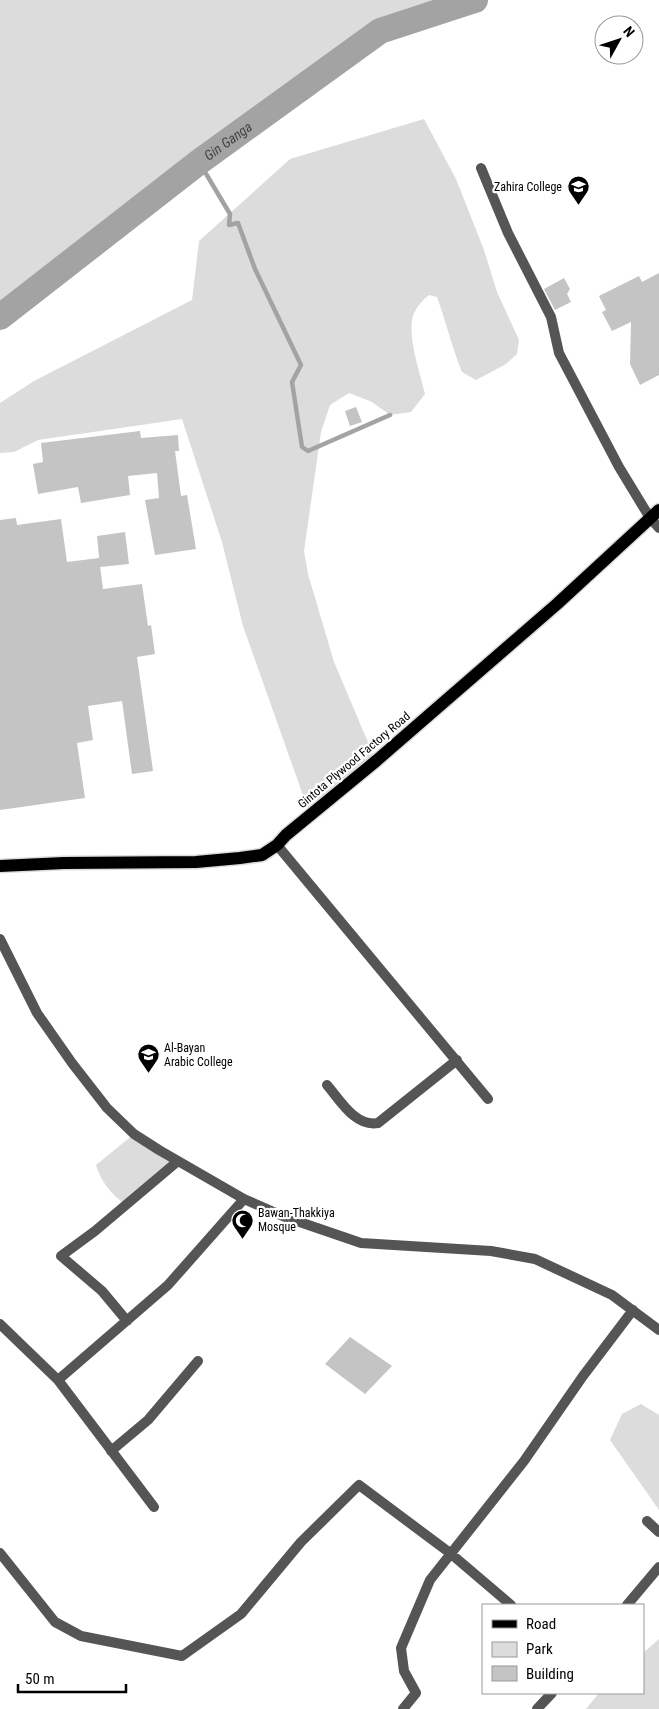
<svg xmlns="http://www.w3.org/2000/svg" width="659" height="1709" font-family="'Roboto Condensed',sans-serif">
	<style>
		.green { fill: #dcdcdc }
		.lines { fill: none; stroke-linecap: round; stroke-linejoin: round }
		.stream { stroke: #a3a3a3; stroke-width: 4.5 }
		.river { stroke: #a3a3a3; stroke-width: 26 }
		.building { fill: #c4c4c4 }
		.primary-casing { stroke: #dbdbdb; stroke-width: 15 }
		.street { stroke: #555; stroke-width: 10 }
		.primary { stroke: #000; stroke-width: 12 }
		.labels { text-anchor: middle; stroke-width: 4.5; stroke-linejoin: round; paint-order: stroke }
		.poi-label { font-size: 12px; fill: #000; stroke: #fff; text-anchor: start }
		.street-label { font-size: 12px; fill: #000; stroke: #fff }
		.water-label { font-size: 14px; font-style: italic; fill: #444; stroke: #fff }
	</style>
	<rect width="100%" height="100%" fill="#fff"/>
	<path class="green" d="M 0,0 L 475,0 L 380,31 L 199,162 L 0,317 Z
		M 424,119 L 456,179 L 484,250 L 497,292 L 519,340 L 517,354 L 506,364 L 476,380 L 462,372 C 452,347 446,322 437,297 L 429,295 C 421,301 413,311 412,321 C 409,342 420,373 425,394 L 411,412 L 390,415 L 372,402 L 349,393 L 330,405 L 321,432 L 304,551 L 308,574 L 334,662 L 376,761 L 310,815 L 243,626 L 222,542 L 182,419 L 38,440 L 14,452 L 0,453 L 0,403 L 34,381 L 192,300 L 199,241 L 290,159 Z
		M 134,1134 L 178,1161 L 126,1205 C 112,1195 101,1182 96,1165 Z
		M 641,1404 L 659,1415 L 659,1510 L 610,1440 L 622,1414 Z
		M 659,1639 L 659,1709 L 586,1709 L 599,1693 L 643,1693 L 643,1653 Z"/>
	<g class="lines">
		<path class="stream" d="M 199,162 L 230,214 L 229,225 L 238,223 L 255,269 L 301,365 L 292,382 L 302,447 L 308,451 L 390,415"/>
		<path class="river" id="s1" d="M 0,317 L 199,162 L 380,31 L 475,0"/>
	</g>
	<path class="building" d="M 659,273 L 659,375 L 640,385 L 630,364 L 631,322 L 612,331 L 602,312 L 606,310 L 599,296 L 639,276 L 642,282 Z
		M 564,278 L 570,289 L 567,294 L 571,302 L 555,310 L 544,289 Z
		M 356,407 L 362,422 L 350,426 L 345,411 Z
		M 140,431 L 141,438 L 178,435 L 179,451 L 175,451 L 181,496 L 187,495 L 196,549 L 155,555 L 145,500 L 159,498 L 157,473 L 128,476 L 130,495 L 81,503 L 78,487 L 38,494 L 33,464 L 43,462 L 41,443 Z
		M 16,518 L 17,525 L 61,519 L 67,562 L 99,558 L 103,589 L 142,584 L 148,626 L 151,625 L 155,654 L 137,657 L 153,771 L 132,774 L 122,701 L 88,706 L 93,740 L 77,743 L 85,798 L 0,810 L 0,520 Z
		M 125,532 L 129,564 L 100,567 L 97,536 Z
		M 350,1337 L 392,1366 L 365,1394 L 325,1364 Z"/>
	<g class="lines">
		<defs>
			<path id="primary" d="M 0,866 L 64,863 L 196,862 L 240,858 L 262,855 L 277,845 L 286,835 L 376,761 L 557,604 L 659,510"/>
		</defs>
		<use href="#primary" class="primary-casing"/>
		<path class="street" d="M 481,168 L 508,233 L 551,317 L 559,353 L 619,467 L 650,518 L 659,528
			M 277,845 L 488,1099
			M 0,939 L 37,1013 L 72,1063 L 107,1108 L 134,1134 L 159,1150 L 244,1199 L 285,1217 L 361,1243 L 491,1251 L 535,1259 L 612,1295 L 659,1330
			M 327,1085 C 340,1100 355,1127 378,1123 L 457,1060
			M 127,1321 L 102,1291 L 61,1256 L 95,1231 L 178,1161
			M 0,1324 L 58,1380 L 154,1507
			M 58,1380 L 168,1285 L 244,1199
			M 111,1451 L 148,1420 L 198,1361
			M 647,1521 L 659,1532
			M 0,1553 L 55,1622 L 81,1636 L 182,1656 L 241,1614 L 301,1542 L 359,1485 L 450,1553 L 511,1605
			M 627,1605 L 659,1567
			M 403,1709 L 416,1693 L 404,1671 L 401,1648 L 430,1580 L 524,1461 L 583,1376 L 633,1310
			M 537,1709 L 552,1693"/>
		<use href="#primary" class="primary"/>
	</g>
	<defs>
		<symbol id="school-pin" viewBox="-11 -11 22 30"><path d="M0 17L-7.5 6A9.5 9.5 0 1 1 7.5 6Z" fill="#000" stroke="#fff"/><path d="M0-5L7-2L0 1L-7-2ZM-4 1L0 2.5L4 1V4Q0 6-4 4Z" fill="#fff"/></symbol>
		<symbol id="mosque-pin" viewBox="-11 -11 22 30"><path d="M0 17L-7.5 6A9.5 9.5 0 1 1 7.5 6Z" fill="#000" stroke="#fff"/><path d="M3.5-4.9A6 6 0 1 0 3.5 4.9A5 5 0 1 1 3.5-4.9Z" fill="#fff"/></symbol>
	</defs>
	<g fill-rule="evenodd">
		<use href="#school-pin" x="566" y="174" width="25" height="34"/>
		<use href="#school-pin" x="136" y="1042" width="25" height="34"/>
		<use href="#mosque-pin" x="230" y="1208" width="25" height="34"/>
	</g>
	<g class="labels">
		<g class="poi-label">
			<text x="562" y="191" text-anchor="end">Zahira College</text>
			<text x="164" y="1052">Al-Bayan<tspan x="164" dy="14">Arabic College</tspan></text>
			<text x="258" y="1217">Bawan-Thakkiya<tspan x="258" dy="14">Mosque</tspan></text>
		</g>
		<g class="street-label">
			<text transform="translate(354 760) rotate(-40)" y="4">Gintota Plywood Factory Road</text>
		</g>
		<g class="water-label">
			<text dy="5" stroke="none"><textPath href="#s1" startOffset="288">Gin Ganga</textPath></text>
		</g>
	</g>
	<rect x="482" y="1604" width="162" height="90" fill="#ffffff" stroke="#999999"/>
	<rect x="492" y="1620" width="25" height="8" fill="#000000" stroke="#999999"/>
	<text x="526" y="1629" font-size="15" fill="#000000">Road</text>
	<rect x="492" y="1642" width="25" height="15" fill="#dcdcdc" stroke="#999999"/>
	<text x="526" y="1654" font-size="15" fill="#000000">Park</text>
	<rect x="492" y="1666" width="25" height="15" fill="#c4c4c4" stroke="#999999"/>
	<text x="526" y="1679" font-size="15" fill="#000000">Building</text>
	<g transform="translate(619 40) rotate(50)"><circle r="24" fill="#ffffff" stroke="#999999"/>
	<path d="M0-4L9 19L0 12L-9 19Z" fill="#000000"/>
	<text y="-8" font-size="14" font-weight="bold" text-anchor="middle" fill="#000000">N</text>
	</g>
	<path d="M18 1684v8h108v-8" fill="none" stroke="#000000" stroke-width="2.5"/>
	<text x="25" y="1684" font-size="15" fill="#000000" stroke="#ffffff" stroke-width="4" paint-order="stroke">50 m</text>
</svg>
